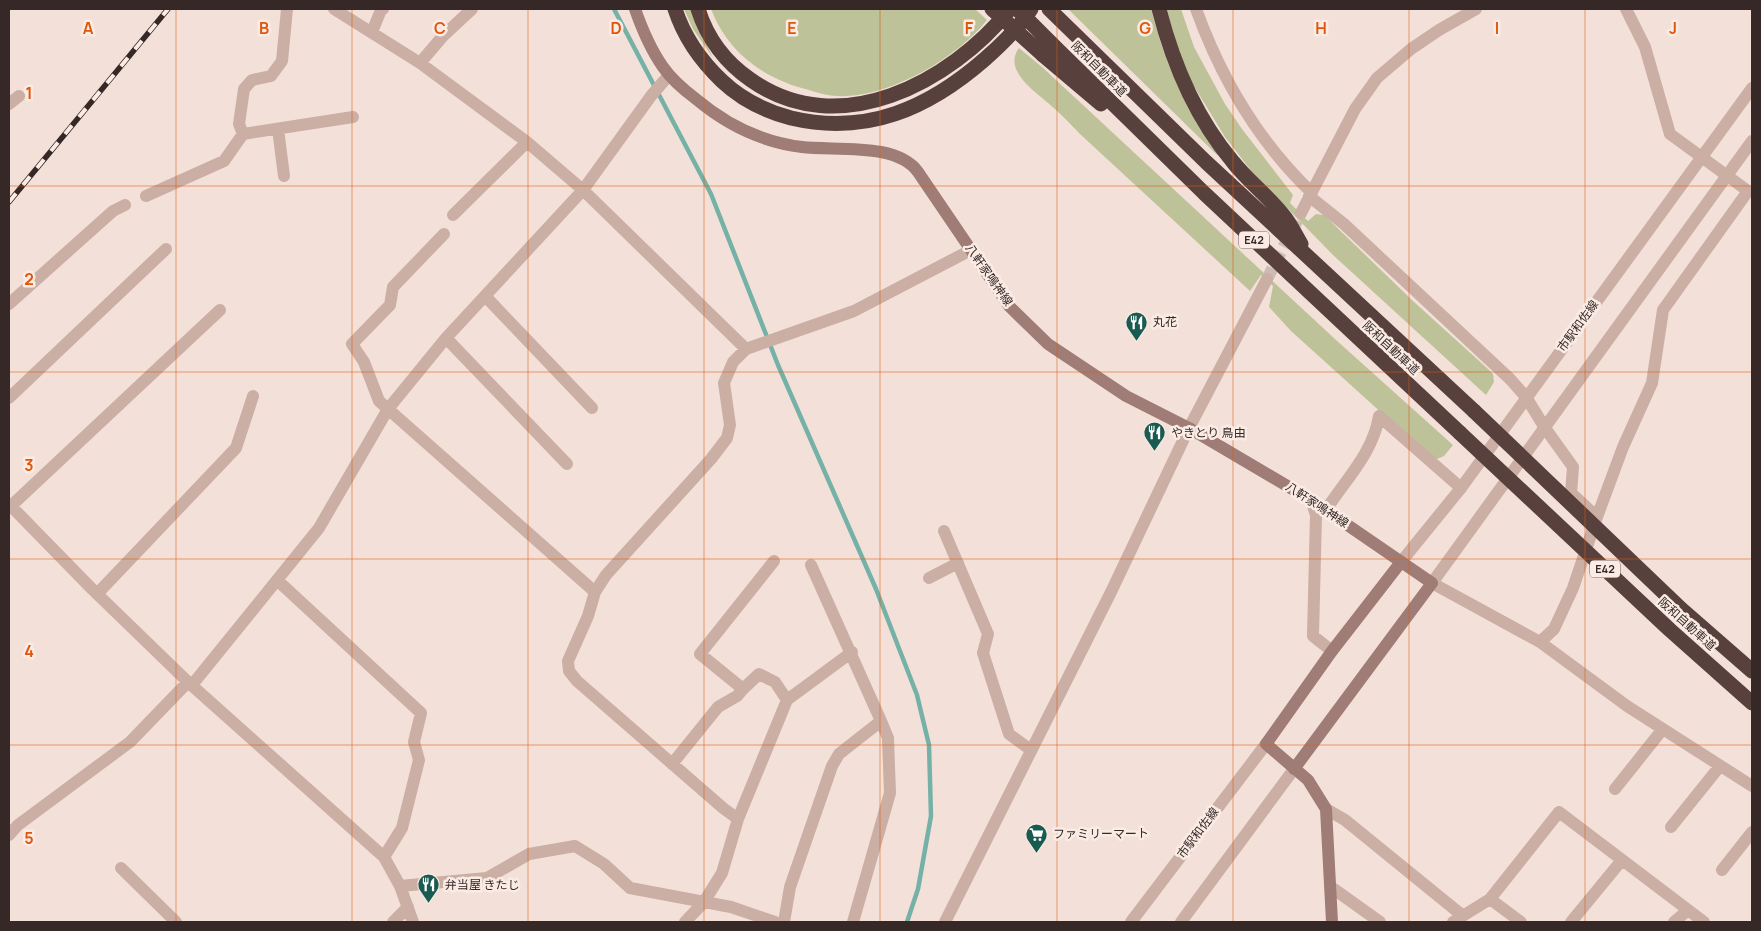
<svg xmlns="http://www.w3.org/2000/svg" width="1761" height="931" font-family="Manrope,'Noto Sans JP',sans-serif">
	<style>
		.green { fill: #bdc298 }
		.lines { fill: none; stroke-linecap: round; stroke-linejoin: round }
		.stream { stroke: #76b1a8; stroke-width: 4.5 }
		.tertiary-tunnel { stroke: #cdbcb5; stroke-width: 12; stroke-dasharray: 12 6; stroke-linecap: butt }
		.minor { stroke: #cbaea4; stroke-width: 12 }
		.tertiary { stroke: #cbaea4; stroke-width: 12 }
		.secondary { stroke: #9f7c75; stroke-width: 12 }
		.motorway { stroke: #58403d; stroke-width: 15 }
		.rail-casing { stroke: #362826; stroke-width: 5.5 }
		.rail { stroke: #faece5; stroke-width: 4; stroke-dasharray: 11; stroke-linecap: butt }
		.motorway-bridge { stroke: #58403d; stroke-width: 15 }
		.grid { fill: none; stroke: #df570d; stroke-width: 1; stroke-opacity: 0.55 }
		.labels { text-anchor: middle; stroke-width: 5; stroke-linejoin: round; paint-order: stroke }
		.shield { fill: #faece5; stroke: #71635f; stroke-width: 1 }
		.shield-label { font-size: 11px; font-weight: bold; fill: #362826 }
		.street-label { font-size: 12px; fill: #362826; stroke: #faece5 }
		.poi-label { font-size: 12px; fill: #362826; stroke: #faece5; text-anchor: start }
		.grid-label { font-size: 16px; text-anchor: middle; font-weight: bold; fill: #df570d; stroke: #faece5; stroke-width: 5; stroke-linejoin: round; paint-order: stroke }
	</style>
	<rect width="100%" height="100%" fill="#f3e1d9"/>
	<path class="green" d="M 684,9 L 691,9 L 701,33 L 713,58 L 693,29 Z
		M 711,9 L 975,9 L 987,20 C 958,57 894,94 847,96 C 834,97 821,94 809,90 C 764,79 728,53 711,9 Z
		M 1068,9 L 1151,9 C 1159,39 1168,68 1183,96 C 1194,118 1209,138 1222,159 L 1214,152 Z
		M 1167,9 L 1181,9 L 1194,47 L 1225,104 L 1242,129 L 1293,195 L 1290,203 L 1308,221 L 1316,214 L 1324,215 L 1413,301 L 1488,369 L 1493,374 L 1494,382 L 1486,395 L 1333,255 L 1253,173 L 1225,137 L 1189,78 L 1174,38 Z
		M 1019,48 L 1042,67 L 1336,340 L 1453,445 L 1444,456 L 1437,459 L 1426,453 L 1291,331 L 1269,307 L 1273,286 L 1261,275 L 1250,291 L 1080,134 C 1072,126 1064,117 1055,109 C 1041,95 1001,72 1019,48 Z"/>
	<g class="lines">
		<path class="stream" d="M 614,9 L 711,194 L 778,365 L 876,589 L 917,695 L 929,745 L 931,816 L 918,889 L 907,922"/>
		<path class="tertiary-tunnel" d="M 1267,279 L 1301,213"/>
		<path class="minor" d="M 334,9 L 420,63 L 527,142 L 583,190 L 746,349
			M 1196,9 C 1221,78 1257,140 1311,192
			M 372,32 L 381,10 L 383,9
			M 420,63 L 443,36 L 472,9
			M 669,75 L 651,96 L 583,190 L 446,338 L 388,409 L 595,592 L 588,616 L 568,661 L 569,671 L 577,681 L 723,808 L 738,819
			M 9,104 L 19,96
			M 278,129 L 284,176
			M 243,134 L 239,124 L 244,89 L 252,80 L 271,76 L 282,61 L 287,9
			M 146,196 L 224,161 L 243,134 L 353,117
			M 1309,196 L 1344,224 L 1510,379 L 1526,397 L 1545,428 L 1573,467 L 1571,493 L 1597,517
			M 453,215 L 527,142
			M 485,296 L 592,408
			M 9,304 L 113,211 L 125,205
			M 446,338 L 567,464
			M 9,398 L 166,249
			M 1311,500 L 1316,515 L 1313,636 L 1332,651
			M 9,504 L 92,589 L 188,682 L 384,857 L 400,886 L 413,922
			M 11,506 L 220,310
			M 1326,510 C 1346,479 1373,453 1379,416 L 1461,488
			M 944,531 L 988,634 L 983,653 L 1009,734 L 1031,750
			M 811,565 L 881,721
			M 929,578 L 958,563
			M 277,580 L 319,528 L 388,409 L 379,401 L 364,362 L 352,344 L 390,305 L 393,287 L 444,234
			M 1432,583 L 1540,642 L 1627,706 L 1752,786
			M 595,592 L 606,575 L 711,459 L 727,438 L 730,425 L 724,383 L 733,362 L 746,349 L 854,311 L 971,250
			M 97,594 L 236,448 L 253,396
			M 1540,642 L 1554,629 L 1573,588 L 1597,517 L 1623,447 L 1652,383 L 1663,310 L 1748,191 L 1670,134 L 1645,47 L 1626,9
			M 192,685 L 277,580 L 421,713 L 414,742 L 419,760 L 402,828 L 384,857
			M 743,689 L 759,674 L 775,682 L 787,700 L 852,652
			M 672,764 L 718,707 L 737,696 L 743,689 L 700,654 L 774,561
			M 1615,789 L 1662,730
			M 1326,809 L 1345,820 L 1463,916
			M 1671,827 L 1720,766
			M 9,835 L 18,825 L 130,742 L 188,682
			M 121,868 L 176,922
			M 1722,870 L 1752,832
			M 400,886 L 487,878 L 529,854 L 575,846 L 604,864 L 630,888 L 731,907 L 775,922
			M 1331,887 L 1380,922
			M 1490,899 L 1559,812 L 1704,922
			M 393,922 L 408,907
			M 685,922 L 704,902 L 722,873 L 738,819 L 787,700
			M 784,922 L 790,887 L 832,766 L 839,754 L 881,721 L 888,738 L 890,793 L 853,922
			M 1453,922 L 1490,899 L 1521,922
			M 1571,922 L 1622,860
			M 1674,922 L 1688,910"/>
		<path class="tertiary" d="M 1301,213 L 1355,109 L 1377,78 L 1411,49 L 1439,30 L 1476,9
			M 1401,562 L 1461,488 L 1752,88
			M 1432,583 L 1752,141
			M 945,922 L 1111,592 L 1189,428 L 1267,279
			M 1131,922 L 1266,744
			M 1181,922 L 1294,769"/>
		<path class="secondary" d="M 635,9 C 642,29 651,50 663,67 C 672,80 684,90 696,99 C 727,125 761,142 802,147 C 835,151 897,142 918,172 L 1009,306 L 1048,344 L 1126,396 L 1189,428 L 1311,500 L 1432,583 L 1294,769
			M 1332,922 L 1326,809 L 1308,780 L 1266,744 L 1332,651 L 1401,562"/>
		<path class="motorway" d="M 675,9 C 684,37 701,61 722,81 C 742,100 765,111 791,118 C 867,136 929,108 985,59 C 1002,44 1019,28 1031,9
			M 698,9 C 707,38 726,63 751,80 C 839,142 950,83 1010,9
			M 1049,9 L 1206,162 L 1474,411
			M 1159,9 C 1173,64 1196,118 1233,162 C 1248,181 1268,196 1283,215 C 1290,223 1295,234 1301,244
			M 1052,44 L 1204,193 L 1460,433
			M 1043,55 L 1101,104"/>
		<defs>
			<path id="rail" d="M 9,202 L 168,9"/>
		</defs>
		<use href="#rail" class="rail-casing"/>
		<use href="#rail" class="rail"/>
		<path class="motorway-bridge" d="M 992,9 L 1043,55
			M 1017,9 L 1052,44
			M 1474,411 L 1681,609 L 1752,671
			M 1460,433 L 1670,630 L 1752,703"/>
	</g>
	<path class="grid" d="M 176,9 L 176,922M 352,9 L 352,922M 528,9 L 528,922M 704,9 L 704,922M 880,9 L 880,922M 1057,9 L 1057,922M 1233,9 L 1233,922M 1409,9 L 1409,922M 1585,9 L 1585,922M 9,186 L 1752,186M 9,372 L 1752,372M 9,559 L 1752,559M 9,745 L 1752,745"/>
	<defs>
		<symbol id="restaurant-pin" viewBox="-11 -11 22 30"><path d="M0 17L-7.5 6A9.5 9.5 0 1 1 7.5 6Z" fill="#195a51" stroke="#faece5"/><path d="M-5-6h1v4h1v-4h1v4h1v-4h1v5L-1.5 .5V6h-2V.5L-5-1ZM5-6V6H3V1.5H1.5Q1.5-4 5-6Z" fill="#fff"/></symbol>
		<symbol id="supermarket-pin" viewBox="-11 -11 22 30"><path d="M0 17L-7.5 6A9.5 9.5 0 1 1 7.5 6Z" fill="#195a51" stroke="#faece5"/><path d="M-6-5.5h2.5l.6 2H6L4.5 2H-2.5L-4.4-4H-6ZM-1.5 3.2a1.3 1.3 0 1 0 .1 0ZM3 3.2a1.3 1.3 0 1 0 .1 0Z" fill="#fff"/></symbol>
	</defs>
	<g fill-rule="evenodd">
		<use href="#restaurant-pin" x="1124" y="310" width="25" height="34"/>
		<use href="#restaurant-pin" x="1142" y="420" width="25" height="34"/>
		<use href="#supermarket-pin" x="1024" y="822" width="25" height="34"/>
		<use href="#restaurant-pin" x="416" y="872" width="25" height="34"/>
	</g>
	<g class="labels">
		<g class="shield">
			<rect x="1239" y="231.5" width="30" height="17" rx="4"/>
			<rect x="1590" y="560.5" width="30" height="17" rx="4"/>
		</g>
		<g class="shield-label">
			<text x="1254" y="244">E42</text>
			<text x="1605" y="573">E42</text>
		</g>
		<g class="street-label">
			<text transform="translate(1099 69) rotate(45)" y="4">阪和自動車道</text>
			<text transform="translate(989 275) rotate(55)" y="4">八軒家鳴神線</text>
			<text transform="translate(1578 326) rotate(-54)" y="4">市駅和佐線</text>
			<text transform="translate(1391 348) rotate(43)" y="4">阪和自動車道</text>
			<text transform="translate(1317 505) rotate(33)" y="4">八軒家鳴神線</text>
			<text transform="translate(1687 624) rotate(42)" y="4">阪和自動車道</text>
			<text transform="translate(1198 833) rotate(-53)" y="4">市駅和佐線</text>
		</g>
		<g class="poi-label">
			<text x="1153" y="326">丸花</text>
			<text x="1171" y="437">やきとり 鳥由</text>
			<text x="1053" y="838">ファミリーマート</text>
			<text x="445" y="889">弁当屋 きたじ</text>
		</g>
	</g>
	<g class="grid-label">
		<text x="88" y="34">A</text>
		<text x="264" y="34">B</text>
		<text x="440" y="34">C</text>
		<text x="616" y="34">D</text>
		<text x="792" y="34">E</text>
		<text x="969" y="34">F</text>
		<text x="1145" y="34">G</text>
		<text x="1321" y="34">H</text>
		<text x="1497" y="34">I</text>
		<text x="1673" y="34">J</text>
		<text x="29" y="99">1</text>
		<text x="29" y="285">2</text>
		<text x="29" y="471">3</text>
		<text x="29" y="657">4</text>
		<text x="29" y="844">5</text>
	</g>
	<rect width="1761" height="931" fill="none" stroke="#362826" stroke-width="20"/>
</svg>
